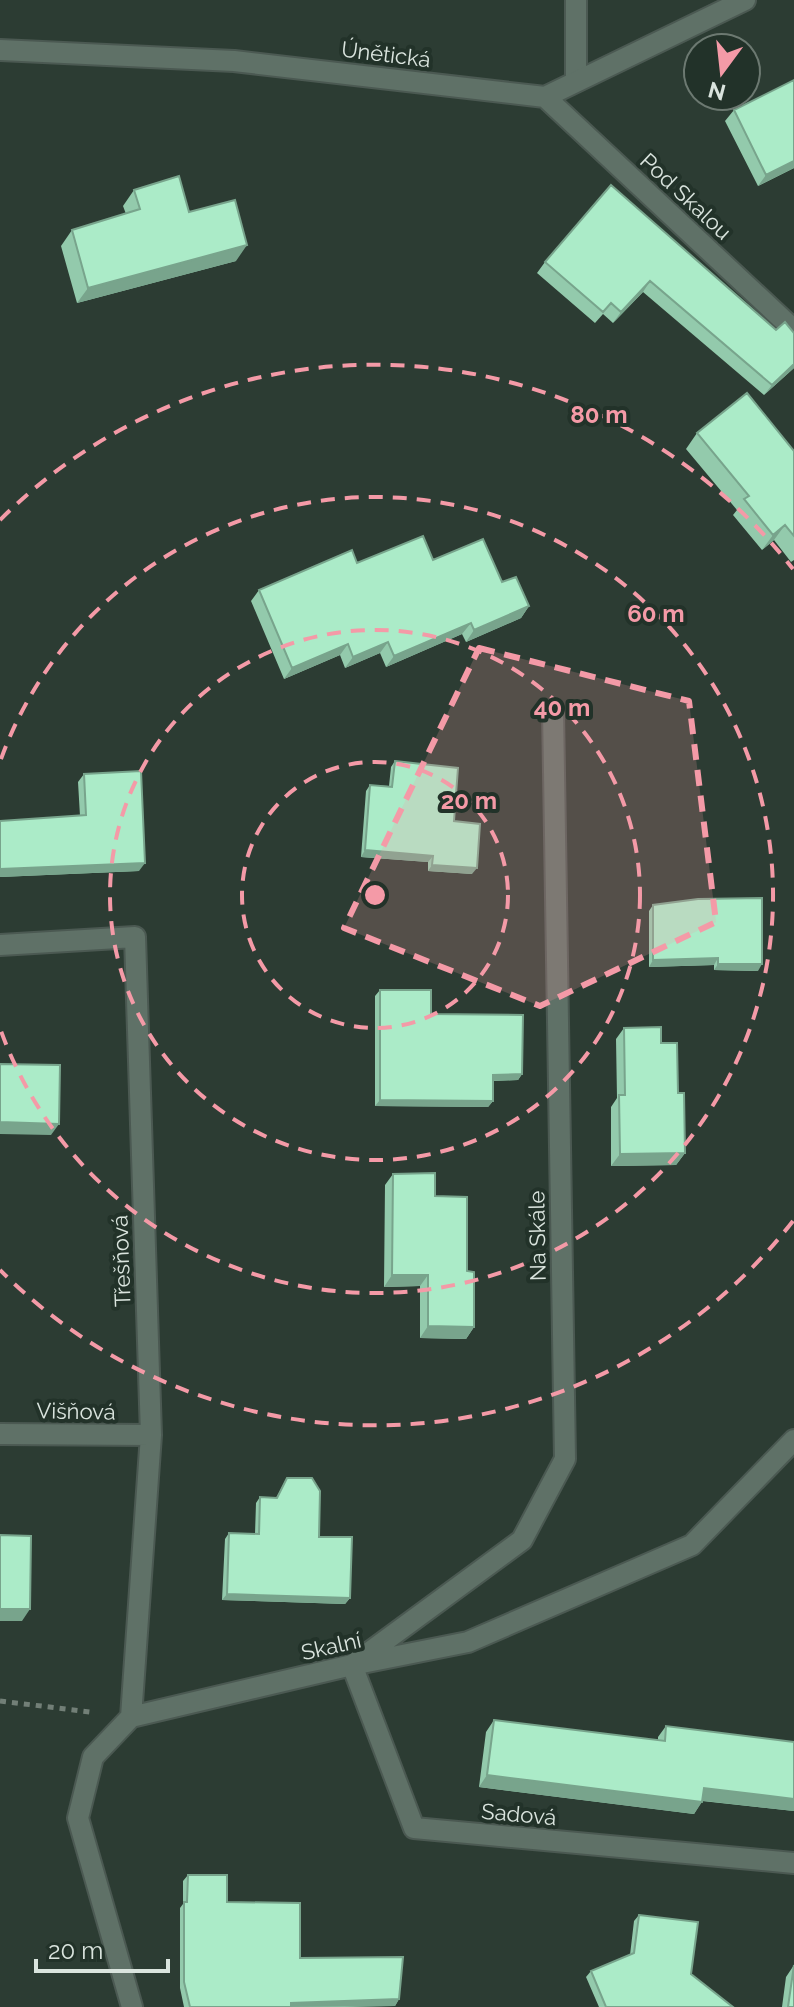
<svg xmlns="http://www.w3.org/2000/svg" width="794" height="2007" font-family="Raleway,sans-serif">
	<style>
		.lines { fill: none; stroke-linecap: round; stroke-linejoin: round }
		.lane-casing { stroke: #4b5952; stroke-width: 24 }
		.street-casing { stroke: #4b5952; stroke-width: 24 }
		.path { stroke: #727f77; stroke-width: 5; stroke-dasharray: 6 6; stroke-linecap: butt }
		.lane { stroke: #5f7167; stroke-width: 20 }
		.street { stroke: #5f7167; stroke-width: 20 }
		.wall { fill: #93caac }
		.shaded-wall { fill: #78a48c }
		.building { fill: #abebc8; stroke: #78a48c; stroke-width: 2 }
		.marked { fill: #f49aa7; fill-opacity: 0.2; stroke: #f49aa7; stroke-width: 6; stroke-dasharray: 16 10; stroke-linejoin: round }
		.ring { fill: none; stroke: #f49aa7; stroke-width: 4; stroke-dasharray: 14 10 }
		.labels { text-anchor: middle; stroke-width: 8; stroke-linejoin: round; paint-order: stroke }
		.street-label { font-size: 22px; fill: #dae4de; stroke: #223229 }
		.centre { fill: #f49aa7; stroke: #223229; stroke-width: 4 }
		.ring-label { font-size: 24px; text-anchor: middle; font-weight: bold; fill: #f49aa7; stroke: #223229; stroke-width: 8; stroke-linejoin: round; paint-order: stroke }
	</style>
	<rect width="100%" height="100%" fill="#2c3c33"/>
	<g class="lines">
		<defs>
			<path id="lane" d="M 576,81 L 576,0"/>
			<path id="street" d="M 0,50 L 234,61 L 545,97 L 745,0
				M 545,97 L 794,330
				M 553,710 L 565,1459 L 522,1540 L 352,1665 L 414,1828 L 794,1863
				M 0,945 L 135,937 L 151,1435 L 131,1717
				M 0,1434 L 151,1435
				M 132,2007 L 78,1818 L 93,1757 L 131,1717 L 352,1665 L 468,1642 L 692,1545 L 794,1440"/>
		</defs>
		<use href="#lane" class="lane-casing"/>
		<use href="#street" class="street-casing"/>
		<path class="path" d="M 0,1701 L 90,1712"/>
		<use href="#lane" class="lane"/>
		<use href="#street" class="street"/>
	</g>
	<path class="wall" d="M 734,110 L 794,168 L 758,186 L 725,121 Z
		M 611,185 L 794,368 L 764,395 L 643,292 L 613,323 L 603,314 L 595,323 L 537,273 L 545,262 Z
		M 134,190 L 189,212 L 236,261 L 77,303 L 61,246 L 72,230 L 126,214 L 123,206 Z
		M 697,433 L 794,451 L 794,560 L 791,562 L 774,540 L 762,550 L 733,515 L 737,510 L 686,449 Z
		M 433,560 L 502,582 L 529,606 L 521,618 L 466,642 L 462,634 L 386,667 L 380,653 L 345,668 L 340,655 L 284,679 L 251,601 L 259,590 L 357,563 Z
		M 395,761 L 454,821 L 472,874 L 428,871 L 428,862 L 361,857 L 366,791 L 370,785 L 389,786 L 391,767 Z
		M 84,774 L 139,871 L 0,877 L 0,821 L 80,816 L 78,782 Z
		M 653,905 L 758,971 L 714,970 L 714,965 L 649,967 L 649,911 Z
		M 380,990 L 431,1014 L 522,1074 L 518,1080 L 493,1081 L 493,1101 L 488,1107 L 375,1106 L 375,996 Z
		M 624,1028 L 661,1043 L 678,1093 L 685,1153 L 676,1165 L 611,1166 L 611,1107 L 617,1098 L 616,1039 Z
		M 393,1174 L 435,1196 L 467,1271 L 474,1327 L 466,1339 L 420,1338 L 420,1286 L 384,1287 L 385,1185 Z
		M 287,1478 L 319,1537 L 350,1598 L 345,1604 L 222,1600 L 225,1539 L 229,1533 L 255,1534 L 256,1503 L 260,1497 L 276,1498 Z
		M 494,1720 L 658,1741 L 658,1737 L 666,1726 L 794,1742 L 794,1811 L 702,1801 L 694,1814 L 479,1787 L 486,1732 Z
		M 188,1875 L 227,1902 L 300,1958 L 399,1999 L 395,2006 L 345,2007 L 184,2007 L 180,1988 L 180,1908 L 183,1904 L 183,1881 Z
		M 639,1915 L 691,1974 L 733,2007 L 599,2007 L 586,1977 L 591,1971 L 630,1955 L 634,1921 Z
		M 794,1965 L 794,2007 L 782,2007 L 786,1977 Z"/>
	<path class="shaded-wall" d="M 794,161 L 794,168 L 758,186 L 766,175 Z
		M 247,245 L 236,261 L 77,303 L 88,288 Z
		M 650,281 L 643,292 L 613,323 L 621,312 Z
		M 794,364 L 794,368 L 764,395 L 772,385 Z
		M 785,525 L 774,540 L 762,550 L 773,535 Z
		M 529,606 L 521,618 L 466,642 L 474,630 Z
		M 471,623 L 462,634 L 386,667 L 394,656 Z
		M 388,642 L 380,653 L 345,668 L 353,657 Z
		M 348,644 L 340,655 L 284,679 L 292,668 Z
		M 365,850 L 433,856 L 428,862 L 361,857 Z
		M 145,863 L 139,871 L 0,877 L 0,869 Z
		M 432,865 L 477,868 L 472,874 L 428,871 Z
		M 718,958 L 714,965 L 649,967 L 653,960 Z
		M 718,964 L 762,964 L 758,971 L 714,970 Z
		M 522,1074 L 518,1080 L 488,1081 L 493,1075 Z
		M 380,1100 L 493,1101 L 488,1107 L 375,1106 Z
		M 0,1122 L 59,1124 L 51,1135 L 0,1134 Z
		M 685,1153 L 676,1165 L 611,1166 L 620,1154 Z
		M 392,1275 L 428,1275 L 420,1286 L 384,1287 Z
		M 428,1326 L 474,1327 L 466,1339 L 420,1338 Z
		M 227,1594 L 350,1598 L 345,1604 L 222,1600 Z
		M 0,1609 L 30,1609 L 22,1621 L 0,1621 Z
		M 487,1775 L 702,1802 L 694,1814 L 479,1787 Z
		M 704,1788 L 794,1799 L 794,1811 L 696,1800 Z
		M 399,1999 L 395,2006 L 288,2007 L 291,2003 Z"/>
	<path class="building" d="M 794,80 L 794,161 L 766,175 L 734,110 Z
		M 179,176 L 189,212 L 235,200 L 247,245 L 88,288 L 72,230 L 140,209 L 134,190 Z
		M 611,185 L 776,330 L 785,322 L 794,333 L 794,364 L 772,385 L 650,281 L 621,312 L 611,303 L 603,312 L 545,262 Z
		M 747,393 L 794,451 L 794,536 L 785,525 L 773,535 L 744,499 L 749,496 L 697,433 Z
		M 423,536 L 433,560 L 483,539 L 502,582 L 516,577 L 529,606 L 474,630 L 471,623 L 394,656 L 388,642 L 353,657 L 348,644 L 292,668 L 259,590 L 352,550 L 357,563 Z
		M 395,761 L 458,768 L 454,821 L 480,824 L 477,868 L 432,865 L 433,856 L 365,850 L 370,785 L 392,787 Z
		M 141,771 L 145,863 L 0,869 L 0,821 L 86,815 L 84,774 Z
		M 762,898 L 762,964 L 718,964 L 718,958 L 653,960 L 653,905 L 698,899 Z
		M 380,990 L 431,990 L 431,1014 L 523,1015 L 522,1074 L 493,1075 L 493,1101 L 380,1100 Z
		M 661,1027 L 661,1043 L 677,1043 L 678,1093 L 684,1093 L 685,1153 L 620,1154 L 619,1095 L 625,1095 L 624,1028 Z
		M 0,1064 L 60,1065 L 59,1124 L 0,1122 Z
		M 435,1173 L 435,1196 L 467,1197 L 467,1271 L 474,1272 L 474,1327 L 428,1326 L 428,1275 L 392,1275 L 393,1174 Z
		M 287,1478 L 312,1478 L 320,1491 L 319,1537 L 352,1537 L 350,1598 L 227,1594 L 229,1533 L 259,1534 L 260,1497 L 277,1498 Z
		M 0,1535 L 31,1536 L 30,1609 L 0,1609 Z
		M 494,1720 L 665,1741 L 666,1726 L 794,1742 L 794,1799 L 704,1788 L 702,1802 L 487,1775 Z
		M 188,1875 L 227,1875 L 227,1902 L 300,1903 L 300,1958 L 403,1957 L 399,1999 L 291,2003 L 291,2007 L 190,2007 L 184,1982 L 184,1902 L 187,1902 Z
		M 639,1915 L 698,1922 L 691,1974 L 733,2007 L 606,2007 L 591,1971 L 634,1953 Z
		M 794,1965 L 794,2007 L 788,2007 Z"/>
	<path class="marked" d="M 479,648 L 689,701 L 716,922 L 540,1006 L 344,928 Z"/>
	<g class="ring">
		<circle cx="375" cy="895" r="133"/>
		<circle cx="375" cy="895" r="265"/>
		<path d="M1 759A398 398 0 1 1 1 1031"/>
		<path d="M793 1221A530 530 0 0 1 0 1270M0 520A530 530 0 0 1 793 569"/>
	</g>
	<g class="labels">
		<g class="street-label">
			<text transform="translate(386 54) rotate(7)" y="8">Únětická</text>
			<text transform="translate(686 196) rotate(43)" y="8">Pod Skalou</text>
			<text transform="translate(537 1236) rotate(-91)" y="8">Na Skále</text>
			<text transform="translate(121 1261) rotate(-92)" y="8">Třešňová</text>
			<text transform="translate(76 1411) rotate(1)" y="8">Višňová</text>
			<text transform="translate(331 1646) rotate(-13)" y="8">Skalní</text>
			<text transform="translate(519 1814) rotate(5)" y="8">Sadová</text>
		</g>
	</g>
	<circle cx="375" cy="895" r="12" class="centre"/>
	<g class="ring-label">
		<text x="599" y="423">80 m</text>
		<text x="656" y="622">60 m</text>
		<text x="562" y="716">40 m</text>
		<text x="469" y="809">20 m</text>
	</g>
	<g transform="translate(722 72) rotate(195)"><circle r="38" fill="#223229" stroke="#6c7971" stroke-width="2"/>
	<path d="M0-6L14 30L0 20L-14 30Z" fill="#f49aa7"/>
	<text y="-12" font-size="22" font-weight="bold" text-anchor="middle" fill="#dae4de">N</text>
	</g>
	<path d="M36 1959v12h132v-12" fill="none" stroke="#dae4de" stroke-width="4"/>
	<text x="48" y="1959" font-size="24" fill="#dae4de" stroke="#223229" stroke-width="6" paint-order="stroke">20 m</text>
</svg>
